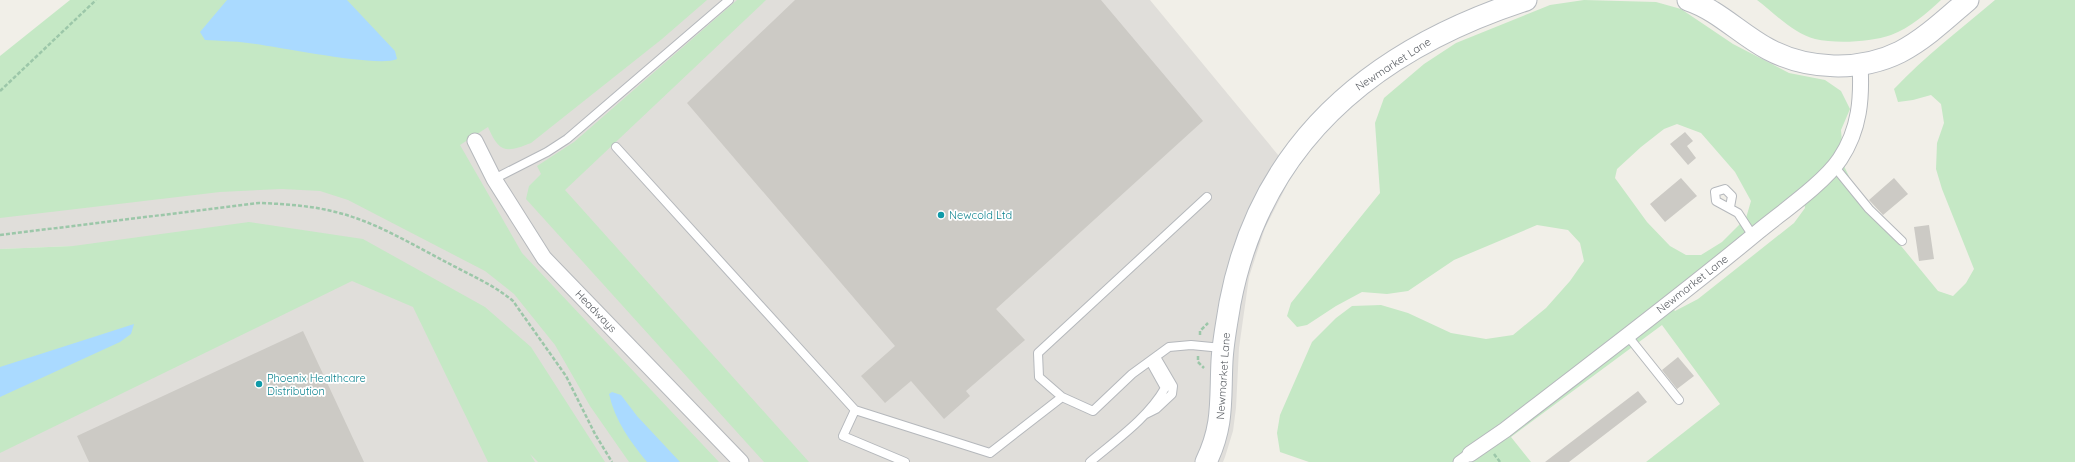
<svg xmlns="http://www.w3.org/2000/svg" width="2075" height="462" font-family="Quicksand,sans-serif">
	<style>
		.industrial { fill: #e0deda }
		.green { fill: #c5e8c5; fill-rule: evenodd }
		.water { fill: #aadaff }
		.building { fill: #cccac5 }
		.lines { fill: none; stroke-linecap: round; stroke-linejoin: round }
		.service-casing { stroke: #b5b8bc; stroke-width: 10 }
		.pedestrian-casing { stroke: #b5b8bc; stroke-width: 13 }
		.minor-casing { stroke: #b5b8bc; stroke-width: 17 }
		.secondary-casing { stroke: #b6babf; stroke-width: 23 }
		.path { stroke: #9cc7a9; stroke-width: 2.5; stroke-dasharray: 4 2; stroke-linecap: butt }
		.service { stroke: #fff; stroke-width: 8 }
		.pedestrian { stroke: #fff; stroke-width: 11 }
		.minor { stroke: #fff; stroke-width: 15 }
		.secondary { stroke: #fff; stroke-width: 21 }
		.culture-dot { fill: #0f9aa8; stroke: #fff; stroke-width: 1.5 }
		.labels { text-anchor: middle; stroke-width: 3.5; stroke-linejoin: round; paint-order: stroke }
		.street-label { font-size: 11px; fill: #5f6368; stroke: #fff }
		.culture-label { font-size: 11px; fill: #0d838f; stroke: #fff; text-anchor: start }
	</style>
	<rect width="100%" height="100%" fill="#f1efe8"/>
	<path class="industrial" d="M 162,0 L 1150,0 L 1293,173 L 1265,228 L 1249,277 L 1239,348 L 1236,408 L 1233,431 L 1225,457 L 1223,462 L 0,462 L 0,328 L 73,246 L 0,249 L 0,162 Z"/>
	<path class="green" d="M 70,0 L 707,0 L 662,39 L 531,143 C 506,153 499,153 488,127 L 460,145 L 522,253 L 719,462 L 629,462 L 590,406 L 555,345 L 514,294 L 485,271 L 348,200 L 320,191 L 282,189 L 220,192 L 0,218 L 0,56 Z
		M 737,0 L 766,0 L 565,190 L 809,462 L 764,462 L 526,199 L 529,186 L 541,174 L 537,166 L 574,142 Z
		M 1584,0 L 1656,2 L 1681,9 L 1733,44 L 1789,73 L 1825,80 L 1841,91 L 1850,109 L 1841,130 L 1844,166 L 1856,191 L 1938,291 L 1953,296 L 1966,283 L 1974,269 L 1942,189 L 1936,169 L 1937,143 L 1944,123 L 1941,104 L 1931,95 L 1913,100 L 1898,102 L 1894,89 C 1925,56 1961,29 1995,0 L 2075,0 L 2075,462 L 1646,462 L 1720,404 L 1662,325 L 1511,437 L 1531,462 L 1309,462 L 1280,452 L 1277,433 L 1280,415 L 1312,342 L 1336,318 L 1352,306 L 1381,305 L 1408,313 L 1451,333 L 1486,339 L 1513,335 L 1546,308 L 1570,281 L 1584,261 L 1580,243 L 1568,230 L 1537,225 L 1454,260 L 1408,291 L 1387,294 L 1362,292 L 1336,306 L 1307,325 L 1297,327 L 1287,316 L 1291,303 L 1380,193 L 1375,123 L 1384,98 L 1424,64 L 1456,43 L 1550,5 ZM 1677,124 L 1701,133 L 1735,172 L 1751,201 L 1746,218 L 1722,242 L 1701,255 L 1686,255 L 1670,246 L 1647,222 L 1615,178 L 1617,169 L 1641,147 L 1664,129 ZM 1804,200 L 1805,208 L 1794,223 L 1698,299 L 1675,311 L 1669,303 Z
		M 1757,0 L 1941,0 C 1927,13 1910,28 1891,35 C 1871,42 1836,44 1815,39 C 1794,34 1774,13 1757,0 Z
		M 249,222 L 363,239 L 485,307 L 531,347 L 605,462 L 538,462 L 530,454 L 535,462 L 488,462 L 413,307 L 352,281 L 0,453 L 0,249 L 73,246 Z"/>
	<path class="water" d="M 227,0 L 347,0 L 395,51 L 397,59 C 378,68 276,46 248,43 C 234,41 220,41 205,40 L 200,32 Z
		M 134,324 L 131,334 L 120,342 L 0,397 L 0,367 Z
		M 612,392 L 621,395 L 637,416 L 680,462 L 647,462 C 630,441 615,421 609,394 Z"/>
	<path class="building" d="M 795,0 L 1101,0 L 1203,121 L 996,309 L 1025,340 L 966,391 L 970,396 L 944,419 L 911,381 L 885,403 L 861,376 L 895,346 L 687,103 Z
		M 1685,132 L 1693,141 L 1687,146 L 1696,158 L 1688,165 L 1670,144 Z
		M 1681,178 L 1697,196 L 1665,222 L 1650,204 Z
		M 1894,178 L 1908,194 L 1883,215 L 1869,200 Z
		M 1929,225 L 1934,259 L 1919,261 L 1914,227 Z
		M 303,331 L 364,462 L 89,462 L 77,436 Z
		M 1678,357 L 1694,376 L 1677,389 L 1662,370 Z
		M 1638,391 L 1647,402 L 1569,462 L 1545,462 Z"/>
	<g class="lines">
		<defs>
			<path id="service" d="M 616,147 L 855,410
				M 1834,166 L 1869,209 L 1902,241
				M 494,179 L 547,152 L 567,139 L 729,0
				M 1730,207 L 1732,196 L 1725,189 L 1715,192 L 1716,201 L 1738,213 L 1753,236
				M 1627,335 L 1679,400
				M 1062,397 L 1039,377 L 1038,353 L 1207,197
				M 1146,414 L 1156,409 L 1172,394 L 1173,386 L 1156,357
				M 905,462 L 843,436 L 855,410 L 990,453 L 1062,397 L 1093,411 L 1132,374 L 1169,347 L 1191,345 L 1222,348
				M 1090,462 C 1116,440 1148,418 1165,388 L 1150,361"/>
			<path id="pedestrian" d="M 1459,462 L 1470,454"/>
			<path id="minor" d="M 475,141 L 494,179 L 544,258 L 741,462
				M 1470,454 L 1505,430 C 1590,364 1676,300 1759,231 C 1782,212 1824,183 1840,159 C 1860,129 1862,98 1860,63"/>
			<path id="secondary" d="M 1688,0 C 1718,10 1740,34 1768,49 C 1807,70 1860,72 1900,52 C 1925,39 1947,18 1968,0
				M 1206,462 C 1224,425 1220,400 1222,361 C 1223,341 1227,322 1230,303 C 1261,141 1375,49 1526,0"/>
		</defs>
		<use href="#service" class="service-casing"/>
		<use href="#pedestrian" class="pedestrian-casing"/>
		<use href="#minor" class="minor-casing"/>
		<use href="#secondary" class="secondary-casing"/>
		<path class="path" d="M 0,91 L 96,0
			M 0,235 L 259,203 C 288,204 316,206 343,214 C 379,224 415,246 448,263 C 470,275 494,285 513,301 L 566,376 L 595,434 L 612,462
			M 1200,335 L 1200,331 L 1208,323
			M 1198,356 L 1198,362 L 1204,368
			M 1494,454 L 1500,462"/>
		<use href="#service" class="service"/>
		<use href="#pedestrian" class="pedestrian"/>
		<use href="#minor" class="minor"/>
		<use href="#secondary" class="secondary"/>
	</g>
	<g class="culture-dot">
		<circle cx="941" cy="215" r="4"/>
		<circle cx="259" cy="384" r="4"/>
	</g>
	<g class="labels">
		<g class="street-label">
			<text transform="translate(1393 64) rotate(-33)" y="4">Newmarket Lane</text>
			<text transform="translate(1692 284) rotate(-38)" y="4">Newmarket Lane</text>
			<text transform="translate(596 311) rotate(46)" y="4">Headways</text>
			<text transform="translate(1223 376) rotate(-86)" y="4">Newmarket Lane</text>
		</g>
		<g class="culture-label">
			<text x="949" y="219">Newcold Ltd</text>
			<text x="267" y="382">Phoenix Healthcare<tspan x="267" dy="13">Distribution</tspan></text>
		</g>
	</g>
</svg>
